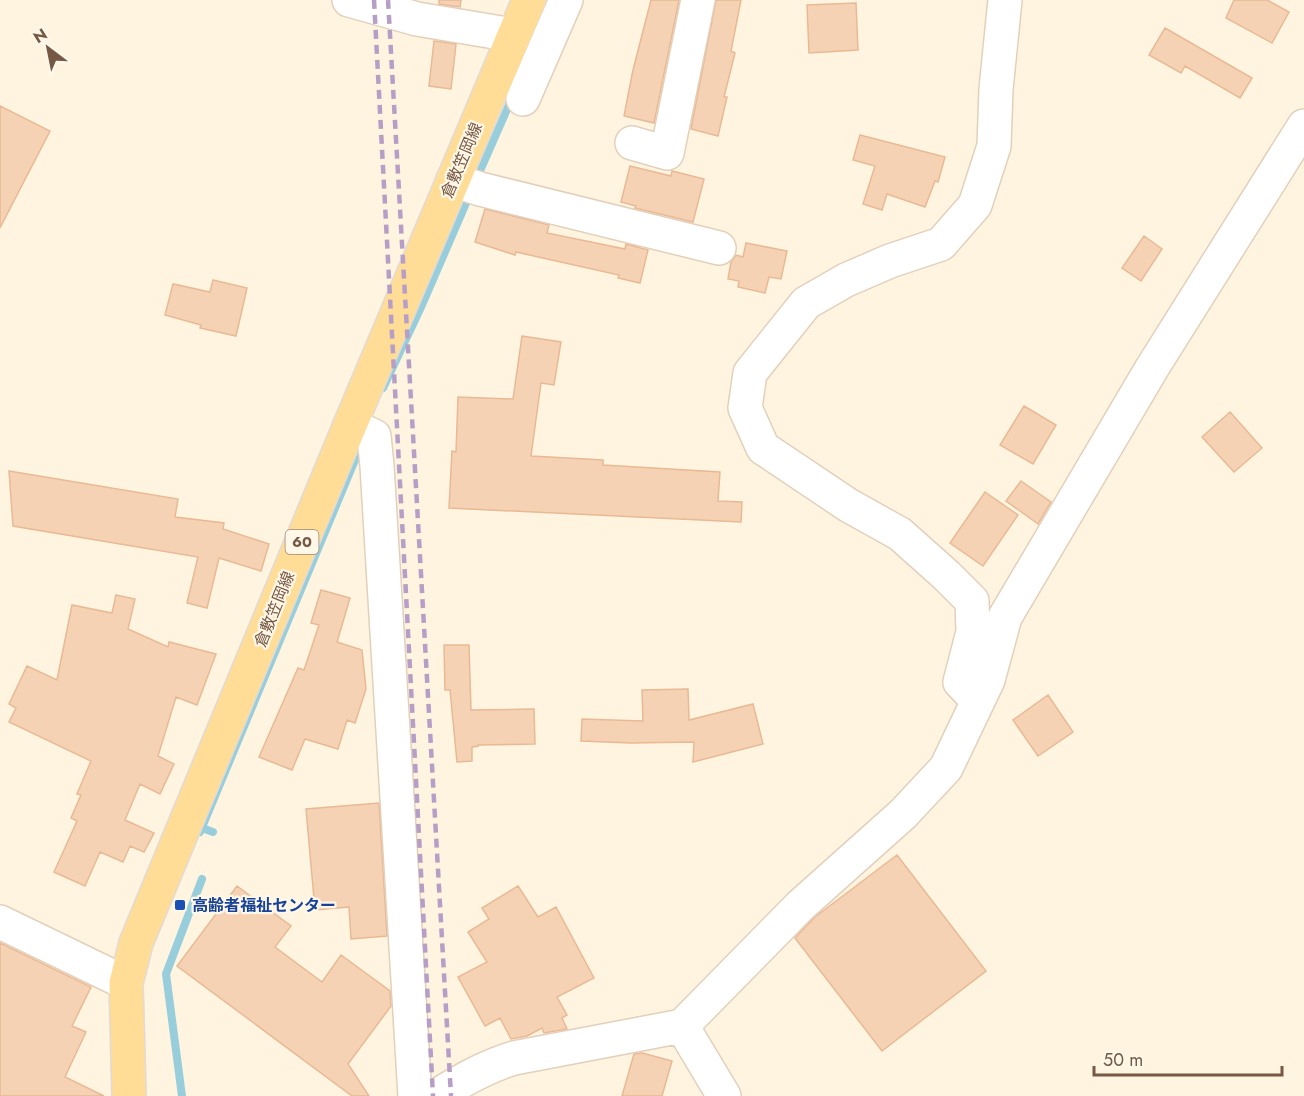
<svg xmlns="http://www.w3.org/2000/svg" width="1304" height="1096" font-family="Jost,'Noto Sans JP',sans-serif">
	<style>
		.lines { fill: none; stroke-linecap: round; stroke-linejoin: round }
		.stream { stroke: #98cddb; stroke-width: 8 }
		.building { fill: #f6d2b5; stroke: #e9b994; stroke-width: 1.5 }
		.minor-casing { stroke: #e3d0bb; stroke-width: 36 }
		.major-casing { stroke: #e1dad6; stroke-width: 36 }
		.minor { stroke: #fff; stroke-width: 33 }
		.major { stroke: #ffdd96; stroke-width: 33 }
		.rail { stroke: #b79ec7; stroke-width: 4.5; stroke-dasharray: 9 6; stroke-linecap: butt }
		.transit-dot { fill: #1a4fb4; stroke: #fff7e8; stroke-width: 2 }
		.labels { text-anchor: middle; stroke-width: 4.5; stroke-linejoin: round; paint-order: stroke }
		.shield { fill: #fff7e8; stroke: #9f8876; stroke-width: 1.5 }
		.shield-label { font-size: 15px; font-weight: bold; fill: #765945 }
		.street-label { font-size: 16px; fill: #765945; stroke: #fff7e8 }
		.transit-label { font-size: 16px; font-weight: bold; fill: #164399; stroke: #fff7e8; text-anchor: start }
	</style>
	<rect width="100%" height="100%" fill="#fef4e0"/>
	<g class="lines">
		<path class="stream" d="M 476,180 L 512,98
			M 383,388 L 422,305 L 470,194
			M 202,828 L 213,832
			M 200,832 L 360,448
			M 182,1096 L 166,974 L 202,879"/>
	</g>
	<path class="building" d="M 439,0 L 461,0 L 460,7 L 439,4 Z
		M 651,0 L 679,0 L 654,123 L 624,116 L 633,70 Z
		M 716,0 L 741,0 L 731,51 L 735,53 L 724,97 L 727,97 L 718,136 L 691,129 Z
		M 1234,0 L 1267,0 L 1289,12 L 1272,43 L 1226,18 Z
		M 856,3 L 858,50 L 809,53 L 807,5 Z
		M 1165,28 L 1252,78 L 1240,98 L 1185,66 L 1181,73 L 1149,55 Z
		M 434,41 L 456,44 L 451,89 L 429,86 Z
		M 0,106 L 50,131 L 0,228 Z
		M 860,135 L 945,157 L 938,182 L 935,181 L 925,207 L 887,194 L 882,210 L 863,204 L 875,166 L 853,160 Z
		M 630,166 L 671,176 L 672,171 L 704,179 L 693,222 L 635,208 L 636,206 L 621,202 Z
		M 485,209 L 549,225 L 547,233 L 625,249 L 626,244 L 648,250 L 640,283 L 618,278 L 619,275 L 516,252 L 515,255 L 475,242 Z
		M 1144,236 L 1162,249 L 1141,281 L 1122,268 Z
		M 746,243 L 787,251 L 781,279 L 769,277 L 765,293 L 738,287 L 739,281 L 728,279 L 731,262 L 736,255 L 743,257 Z
		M 213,280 L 247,288 L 236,336 L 200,328 L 201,325 L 165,315 L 173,284 L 210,292 Z
		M 522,336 L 561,342 L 554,385 L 541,383 L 531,456 L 603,460 L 603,465 L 720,472 L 718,501 L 742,502 L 741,522 L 449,508 L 452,451 L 456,452 L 458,397 L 513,399 Z
		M 1024,406 L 1056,425 L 1033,464 L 1000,445 Z
		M 1230,412 L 1262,448 L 1234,472 L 1202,437 Z
		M 9,471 L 178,499 L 175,517 L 224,523 L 223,529 L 269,544 L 261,571 L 219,558 L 207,608 L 187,603 L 198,557 L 13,526 Z
		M 1021,481 L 1051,502 L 1038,524 L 1006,501 Z
		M 985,492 L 1018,515 L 983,566 L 950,543 Z
		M 321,590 L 350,598 L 337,642 L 362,650 L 366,689 L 355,723 L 347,720 L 338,749 L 305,739 L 292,770 L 259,757 L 298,668 L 304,670 L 319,625 L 311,623 Z
		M 116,595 L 135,599 L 128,629 L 168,647 L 169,642 L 216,654 L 197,705 L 176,697 L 158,756 L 174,764 L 160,794 L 140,784 L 125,820 L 154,833 L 144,852 L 130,846 L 123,862 L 100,852 L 85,886 L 54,872 L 77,821 L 71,818 L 81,795 L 77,794 L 91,761 L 9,722 L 16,708 L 9,704 L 27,666 L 57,680 L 72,605 L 112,613 Z
		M 444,645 L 469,645 L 471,710 L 534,709 L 535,744 L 478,745 L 478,746 L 472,747 L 472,761 L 457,762 L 450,690 L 445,690 Z
		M 688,689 L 689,720 L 753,704 L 763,744 L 693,762 L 694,742 L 631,743 L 581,741 L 582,719 L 643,721 L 642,690 Z
		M 1048,695 L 1073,732 L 1038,756 L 1013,720 Z
		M 379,803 L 387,936 L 351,939 L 349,907 L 315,910 L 306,809 Z
		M 897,855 L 986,971 L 882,1051 L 795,938 L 815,917 Z
		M 237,886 L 291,926 L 275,947 L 322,982 L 341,955 L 390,991 L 391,1006 L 348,1064 L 369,1096 L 352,1096 L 177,966 Z
		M 518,886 L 538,917 L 556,907 L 594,978 L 557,997 L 567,1015 L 562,1018 L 567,1029 L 544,1033 L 542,1028 L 527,1036 L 511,1039 L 500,1018 L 485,1026 L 458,977 L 487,962 L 468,932 L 489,919 L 482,908 Z
		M 0,943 L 91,987 L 72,1026 L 86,1032 L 65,1077 L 104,1096 L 0,1096 Z
		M 642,1053 L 672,1061 L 662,1096 L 622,1096 L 634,1054 Z"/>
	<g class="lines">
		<defs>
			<path id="minor" d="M 349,0 L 417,19 L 513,35
				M 523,99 L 566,0
				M 632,143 L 667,153 L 698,0
				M 453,180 L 480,189 L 719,248
				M 350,425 L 374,436 L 377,466 L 415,1096
				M 978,701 L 960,682 L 973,632 L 972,601 L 947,576 L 900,534 L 848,505 L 763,448 L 745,408 L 750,373 L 806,303 L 846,280 L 890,261 L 941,244 L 975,205 L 994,146 L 996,89 L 1005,0
				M 0,922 L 126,983
				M 682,1026 L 724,1096
				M 437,1096 C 462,1080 485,1067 514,1058 L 682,1026 L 800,906 L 903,814 L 946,768 L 988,680 L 1005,617 L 1152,368 L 1304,126"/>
			<path id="major" d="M 129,1096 L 126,983 L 136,943 L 350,425 L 529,0"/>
		</defs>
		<use href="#minor" class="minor-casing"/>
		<use href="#major" class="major-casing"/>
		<use href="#minor" class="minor"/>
		<use href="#major" class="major"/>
		<path class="rail" d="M 374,0 L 433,1096
			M 388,0 L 451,1096"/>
	</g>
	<rect class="transit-dot" x="174" y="899" width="12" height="12" rx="3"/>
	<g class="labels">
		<rect class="shield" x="285.5" y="530" width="33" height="24" rx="4.5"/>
		<g class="shield-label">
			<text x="302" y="547">60</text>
		</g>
		<g class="street-label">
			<text transform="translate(461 160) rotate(-67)" y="6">倉敷笠岡線</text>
			<text transform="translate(274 609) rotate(-68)" y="6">倉敷笠岡線</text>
		</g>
		<g class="transit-label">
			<text x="192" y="911">高齢者福祉センター</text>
		</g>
	</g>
	<g transform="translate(48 48) rotate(328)" stroke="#fff7e8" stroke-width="4.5" paint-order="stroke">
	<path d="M0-4.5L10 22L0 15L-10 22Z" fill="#765945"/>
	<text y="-9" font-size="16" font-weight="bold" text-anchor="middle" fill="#765945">N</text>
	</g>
	<path d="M1094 1066v9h188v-9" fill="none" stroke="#765945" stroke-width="3"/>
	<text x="1103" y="1066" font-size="18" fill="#765945" stroke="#fff7e8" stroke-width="4.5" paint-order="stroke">50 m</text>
</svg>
